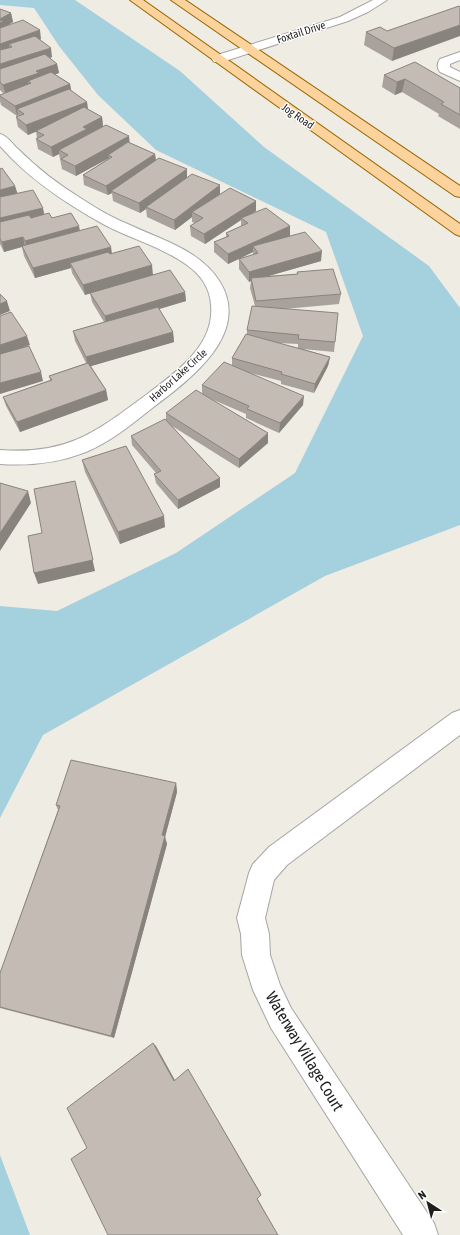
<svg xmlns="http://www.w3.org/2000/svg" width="460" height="1235" font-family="'Asap Condensed',sans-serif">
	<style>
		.water { fill: #a5d0dd }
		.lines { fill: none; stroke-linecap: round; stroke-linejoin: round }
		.minor-casing { stroke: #a5a5a5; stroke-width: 2 }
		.major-casing { stroke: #986600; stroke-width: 2 }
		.minor { fill: #fff; fill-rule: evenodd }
		.major { fill: #fcd39d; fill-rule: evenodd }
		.wall { fill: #a9a19b; fill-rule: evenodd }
		.shaded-wall { fill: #89837e }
		.building { fill: #c4bbb4; stroke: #89837e }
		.labels { text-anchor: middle; stroke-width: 3; stroke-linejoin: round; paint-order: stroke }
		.far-street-label { font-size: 11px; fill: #1e1e1e; stroke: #fff }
		.near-street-label { font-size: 16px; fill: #1e1e1e; stroke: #fff }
	</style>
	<rect width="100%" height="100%" fill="#efece4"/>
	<path class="water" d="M 0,0 L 75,0 L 180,71 L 264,147 L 429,266 L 460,308 L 460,525 L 325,576 L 43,735 L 0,818 L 0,606 L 57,611 L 176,553 L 295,473 L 363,336 L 326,232 L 156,150 L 98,95 L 59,46 L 34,8 L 0,5 Z
		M 0,1155 L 30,1235 L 0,1235 Z"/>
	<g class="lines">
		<defs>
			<path id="minor" d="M 373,0 L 387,0 L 368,12 L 348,21 L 222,62 L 214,62 L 212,59 L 214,56 L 340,17 Z
				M 460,52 L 460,60 L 450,64 L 450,67 L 460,72 L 460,81 L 440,72 C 437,68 437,63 440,59 Z
				M 0,134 C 8,136 12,144 18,149 C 37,168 59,185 82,199 C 97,209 113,218 130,225 C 162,240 200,250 220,282 C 252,335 188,381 151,409 C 131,425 110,442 86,452 C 58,463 30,466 0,464 L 0,450 C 70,455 97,431 150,392 C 178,371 215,344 211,305 C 210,288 201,275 187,265 C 162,247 131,239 103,224 C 65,203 29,179 0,146 Z
				M 460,710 L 460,735 L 287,865 L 274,880 L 265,918 L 269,934 L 270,955 L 280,985 L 291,1008 L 434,1223 L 438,1235 L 403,1235 L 271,1028 L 253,990 L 242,955 L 241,934 L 237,918 L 249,873 L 253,864 L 269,847 L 452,713 Z"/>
			<path id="major" d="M 130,0 L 143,0 L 460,224 L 460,236 L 455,234 Z
				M 171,0 L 185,0 L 460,186 L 460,197 L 455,196 Z"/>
		</defs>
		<use href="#minor" class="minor-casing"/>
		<use href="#major" class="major-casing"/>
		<use href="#minor" class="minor"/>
		<use href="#major" class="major"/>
	</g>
	<path class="wall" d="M 460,7 L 392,61 L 364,45 L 366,32 L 387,31 Z
		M 0,9 L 11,13 L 13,22 L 8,25 L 41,39 L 40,40 L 52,57 L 50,58 L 57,64 L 59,73 L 55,74 L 70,84 L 71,91 L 87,102 L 88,109 L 102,117 L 103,126 L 130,143 L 155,154 L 156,160 L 187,177 L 220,185 L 220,194 L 256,201 L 256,211 L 250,215 L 290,226 L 290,236 L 287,237 L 321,261 L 268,276 L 297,274 L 297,272 L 341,294 L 339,304 L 284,309 L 335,342 L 334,352 L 303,349 L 330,357 L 328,366 L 314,393 L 281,384 L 281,381 L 250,373 L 303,405 L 279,433 L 246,418 L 246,414 L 209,398 L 268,433 L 268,443 L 239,468 L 172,426 L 220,478 L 220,487 L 178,509 L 156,483 L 154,474 L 156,473 L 132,445 L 131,436 L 166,420 L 166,413 L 202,394 L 202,385 L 232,365 L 232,358 L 247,334 L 247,330 L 255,306 L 250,288 L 251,281 L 249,282 L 239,269 L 239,259 L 228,264 L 214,252 L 214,242 L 226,237 L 226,233 L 241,227 L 241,220 L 205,244 L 191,236 L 190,226 L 195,223 L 192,222 L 192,217 L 175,230 L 147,217 L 146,209 L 140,213 L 113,201 L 112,193 L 108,195 L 84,185 L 83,175 L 109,158 L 76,176 L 62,169 L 59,154 L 53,157 L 38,149 L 36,139 L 37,139 L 36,131 L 28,135 L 18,127 L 16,117 L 19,116 L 18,115 L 17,116 L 1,105 L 0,101 L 0,95 L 4,94 L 0,90 ZM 253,252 L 253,255 L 241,258 ZM 278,343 L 298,344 L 298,348 Z
		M 384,75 L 460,88 L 460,129 L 438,116 L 439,114 L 402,92 L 395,95 L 382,87 Z
		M 0,169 L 15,186 L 17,193 L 44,214 L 80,231 L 111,247 L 112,254 L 153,274 L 185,292 L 186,301 L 159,309 L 173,332 L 174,342 L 91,366 L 106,390 L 108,400 L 20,432 L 6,406 L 3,397 L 50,380 L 49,376 L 86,363 L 75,341 L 73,331 L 104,322 L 92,302 L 90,293 L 85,295 L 72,273 L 71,268 L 35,278 L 24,256 L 22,247 L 4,252 L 0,244 Z
		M 82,460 L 165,527 L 120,544 L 85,472 Z
		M 176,783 L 177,792 L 165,837 L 167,844 L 114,1038 L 0,1008 L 0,973 L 58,810 L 56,805 Z"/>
	<path class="shaded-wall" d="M 11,13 L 13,22 L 5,27 L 0,33 L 0,19 Z
		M 460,25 L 460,36 L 392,61 L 394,48 Z
		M 40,30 L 41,39 L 12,50 L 12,47 L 9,44 L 10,51 L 0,54 L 0,44 Z
		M 51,48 L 52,57 L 0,74 L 0,64 Z
		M 57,64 L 59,73 L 31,83 L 28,81 L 29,87 L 6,95 L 3,85 L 36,71 Z
		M 405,79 L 402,92 L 395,95 L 397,82 Z
		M 70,84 L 72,94 L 17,109 L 18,115 L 17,116 L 15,106 Z
		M 87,102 L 88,111 L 28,135 L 26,125 Z
		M 102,117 L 103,126 L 59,150 L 59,154 L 53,157 L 51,147 L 83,127 Z
		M 129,136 L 130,146 L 108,155 L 109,158 L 76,176 L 75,166 Z
		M 155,154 L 156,163 L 111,191 L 112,193 L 108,195 L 106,186 Z
		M 187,169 L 187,179 L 146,207 L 146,209 L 140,213 L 139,203 Z
		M 220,185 L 220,195 L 192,212 L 192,217 L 175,230 L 174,220 Z
		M 15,186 L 18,195 L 0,201 L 0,190 Z
		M 256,201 L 256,211 L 243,219 L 241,218 L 241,220 L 205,244 L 204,234 Z
		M 43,208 L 45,218 L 0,229 L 0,218 Z
		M 79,226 L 81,236 L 28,251 L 25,241 Z
		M 290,226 L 290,236 L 257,251 L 253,246 L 253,252 L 228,264 L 228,254 Z
		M 23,237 L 25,246 L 4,252 L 2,242 Z
		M 111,247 L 112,257 L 70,263 L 71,268 L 35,278 L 33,268 Z
		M 322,251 L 321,261 L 251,281 L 251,278 L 251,281 L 249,282 L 249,272 Z
		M 152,265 L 153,275 L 85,295 L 83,285 Z
		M 185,292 L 186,301 L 106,325 L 105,316 Z
		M 7,301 L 10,311 L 0,315 L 0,304 Z
		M 173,332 L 174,342 L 88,367 L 86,357 Z
		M 27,336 L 30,345 L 0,356 L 0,345 Z
		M 330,357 L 328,366 L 314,393 L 315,384 Z
		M 41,372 L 43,381 L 0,394 L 0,383 Z
		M 106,390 L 108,400 L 20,432 L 17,422 Z
		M 304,396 L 303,405 L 279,433 L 280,423 Z
		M 268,433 L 268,443 L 239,468 L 239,459 Z
		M 220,478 L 220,487 L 178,509 L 178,500 Z
		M 28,491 L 31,503 L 0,551 L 0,533 Z
		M 78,493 L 95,571 L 38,584 L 34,573 Z
		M 164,516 L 165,527 L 120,544 L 118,532 Z
		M 176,783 L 177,792 L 165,837 L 167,844 L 114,1038 L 111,1036 L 162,835 Z
		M 153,1043 L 156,1046 L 176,1082 L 174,1081 Z
		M 188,1069 L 260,1192 L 261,1195 Z
		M 256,1196 L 278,1235 L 257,1199 Z"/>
	<path class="building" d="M 459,6 L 460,7 L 460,25 L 394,48 L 366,32 L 380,27 L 387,31 Z
		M 0,9 L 11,13 L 0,19 Z
		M 0,20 L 4,21 L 0,23 Z
		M 23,20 L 40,30 L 0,44 L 0,28 Z
		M 35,36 L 51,48 L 0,64 L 0,50 L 12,47 L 9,44 Z
		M 45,54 L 57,64 L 36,71 L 39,73 L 3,85 L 0,82 L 0,69 Z
		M 415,62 L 460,88 L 460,115 L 441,104 L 444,102 L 405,79 L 397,82 L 384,75 Z
		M 51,72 L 70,84 L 15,106 L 0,96 L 0,95 L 31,83 L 28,81 Z
		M 69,89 L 87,102 L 26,125 L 16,117 L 24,114 L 17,109 Z
		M 84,107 L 102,117 L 83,127 L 87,129 L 51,147 L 36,139 L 44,135 L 36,131 Z
		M 106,125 L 129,136 L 75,166 L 61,159 L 68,155 L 59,150 Z
		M 128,142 L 155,154 L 106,186 L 83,175 L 112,157 L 108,155 Z
		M 159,158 L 187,169 L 139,203 L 111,191 Z
		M 2,168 L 15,186 L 0,190 L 0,169 Z
		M 192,174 L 220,185 L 174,220 L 146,207 Z
		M 230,188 L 256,201 L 204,234 L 190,226 L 203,218 L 192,212 Z
		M 33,190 L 43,208 L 0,218 L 0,197 Z
		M 266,208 L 290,226 L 228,254 L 214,242 L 229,236 L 226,233 L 248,223 L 241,218 Z
		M 49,213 L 52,218 L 71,213 L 79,226 L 25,241 L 23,237 L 2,242 L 0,239 L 0,222 L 29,215 L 31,218 Z
		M 97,226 L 111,247 L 33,268 L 22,246 Z
		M 305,232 L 322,251 L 249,272 L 239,259 L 258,253 L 253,246 Z
		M 139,246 L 152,265 L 83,285 L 70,263 L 108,252 L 110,254 Z
		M 333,269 L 341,294 L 256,301 L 251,278 L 298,274 L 297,272 Z
		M 170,270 L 185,292 L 105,316 L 90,293 Z
		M 0,294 L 7,301 L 0,304 Z
		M 252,306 L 338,313 L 335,342 L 298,339 L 299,335 L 247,330 Z
		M 158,307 L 173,332 L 86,357 L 73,331 Z
		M 11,312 L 27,336 L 0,345 L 0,316 Z
		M 246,334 L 330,357 L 315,384 L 281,374 L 282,372 L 232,358 Z
		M 29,346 L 41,372 L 0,383 L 0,354 Z
		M 224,362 L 304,396 L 280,423 L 247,409 L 249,406 L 202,385 Z
		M 88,363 L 106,390 L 17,422 L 3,397 L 52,380 L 49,376 Z
		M 196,390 L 268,433 L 239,459 L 166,413 Z
		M 165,419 L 220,478 L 178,500 L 154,474 L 161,471 L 131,436 Z
		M 126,446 L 164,516 L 118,532 L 82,460 Z
		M 75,481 L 93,560 L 34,573 L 28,536 L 42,533 L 34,489 Z
		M 0,483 L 28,491 L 0,533 Z
		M 71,760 L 176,783 L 162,835 L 165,836 L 111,1036 L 0,1007 L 0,973 L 60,806 L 56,805 Z
		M 153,1043 L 174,1081 L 188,1069 L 261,1195 L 257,1199 L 278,1235 L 108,1235 L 71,1159 L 87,1148 L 67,1108 Z"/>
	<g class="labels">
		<g class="far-street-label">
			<text transform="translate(301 32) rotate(-18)" y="4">Foxtail Drive</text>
			<text transform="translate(298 116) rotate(35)" y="4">Jog Road</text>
			<text transform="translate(178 375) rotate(-42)" y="4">Harbor Lake Circle</text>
		</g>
		<g class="near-street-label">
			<text transform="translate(305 1051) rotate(59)" y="6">Waterway Village Court</text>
		</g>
	</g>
	<g transform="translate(428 1203) rotate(324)" stroke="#ffffff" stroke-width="3" paint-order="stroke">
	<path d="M0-3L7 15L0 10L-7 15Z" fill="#1e1e1e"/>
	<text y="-6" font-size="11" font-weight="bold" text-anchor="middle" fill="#1e1e1e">N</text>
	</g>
</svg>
